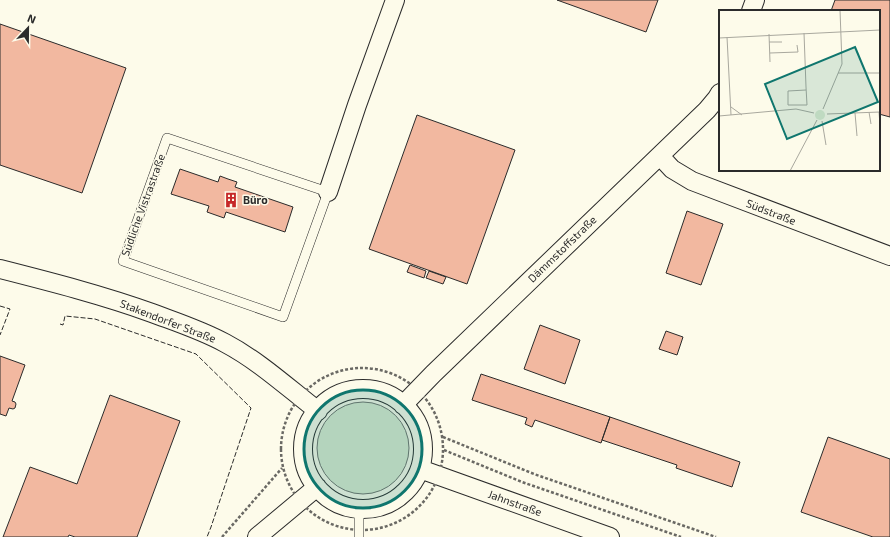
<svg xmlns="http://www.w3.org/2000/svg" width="890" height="537" font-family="'Exo 2',sans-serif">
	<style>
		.green { fill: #deebd1; stroke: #74746e }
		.building { fill: #f2b8a0; stroke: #2b2b2b }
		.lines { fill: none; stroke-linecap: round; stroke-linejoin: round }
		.lane-casing { stroke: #2b2b2b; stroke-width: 10 }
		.street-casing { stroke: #2b2b2b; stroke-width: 20 }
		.path { stroke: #6a6964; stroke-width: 2.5; stroke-dasharray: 3 2; stroke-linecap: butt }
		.lane { stroke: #fdfbea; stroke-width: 9 }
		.street { stroke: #fdfbea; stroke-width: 18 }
		.fence { stroke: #2b2b2b; stroke-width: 1; stroke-dasharray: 5 2; stroke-linecap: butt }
		.marked { fill: #0f766e; fill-opacity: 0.2; stroke: #0f766e; stroke-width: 3; stroke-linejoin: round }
		.labels { text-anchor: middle; stroke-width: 3; stroke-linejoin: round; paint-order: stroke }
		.poi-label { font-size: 11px; font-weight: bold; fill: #2b2b2b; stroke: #fdfbea; text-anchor: start }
		.street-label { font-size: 11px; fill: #2b2b2b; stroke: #fdfbea }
		.inset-road { fill: none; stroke: #a9a89e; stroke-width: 1 }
		.view { fill: #0f766e; fill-opacity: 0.15; stroke: #0f766e; stroke-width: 2 }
		.inset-edge { fill: none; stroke: #2b2b2b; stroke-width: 2 }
	</style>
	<rect width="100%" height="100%" fill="#fdfbea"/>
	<path class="green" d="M317 448a46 46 0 1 1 92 0a46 46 0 1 1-92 0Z"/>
	<path class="building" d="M 557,0 L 658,0 L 646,32 Z
		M 835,0 L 890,0 L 890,117 L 879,114 L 879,11 L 831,11 Z
		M 0,24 L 126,68 L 82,193 L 0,165 Z
		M 417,115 L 515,150 L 467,284 L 369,249 Z
		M 180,169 L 218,182 L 220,176 L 228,179 L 237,182 L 235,187 L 293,207 L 285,232 L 226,212 L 224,218 L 207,212 L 209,206 L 171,194 Z
		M 687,211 L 723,224 L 701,285 L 666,273 Z
		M 410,265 L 426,271 L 424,278 L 407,272 Z
		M 429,271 L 446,277 L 443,284 L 426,278 Z
		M 540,325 L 580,340 L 565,384 L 524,369 Z
		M 666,331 L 683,337 L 677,355 L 659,349 Z
		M 0,356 L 25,365 L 12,401 L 15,402 L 16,404 L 15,408 L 13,409 L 9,408 L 6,416 L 0,414 Z
		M 481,374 L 610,417 L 601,443 L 535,420 L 532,427 L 525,424 L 527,418 L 472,400 Z
		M 110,395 L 180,421 L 137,537 L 75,537 L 69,535 L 68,537 L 3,537 L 30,467 L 77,484 Z
		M 610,417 L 740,462 L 732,487 L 676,468 L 677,465 L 602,440 Z
		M 828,437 L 890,459 L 890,537 L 873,537 L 801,512 Z"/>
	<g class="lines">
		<defs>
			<path id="lane" d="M 167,138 L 328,192 L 283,317 L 123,261 Z
				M 359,537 L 359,509"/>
			<path id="street" d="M 751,11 L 755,0
				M 660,156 L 672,169 L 692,181 L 890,256
				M 328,192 L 357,105 L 395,0
				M 0,269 C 51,282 102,295 152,313 C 176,322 201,330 225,343 C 259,361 287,387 318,411
				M303 449a60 60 0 1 1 120 0a60 60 0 1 1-120 0Z
				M 403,405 L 433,374 L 707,110 L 717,98 L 720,93
				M 420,469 L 610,537
				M 257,537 L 317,487"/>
		</defs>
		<use href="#lane" class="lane-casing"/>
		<use href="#street" class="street-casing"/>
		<path class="path" d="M281 449a81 81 0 1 1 162 0a81 81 0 1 1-162 0Z
			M 443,437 L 534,474 L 716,537
			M 444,450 L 522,482 L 681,537
			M 222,537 L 282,468"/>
		<use href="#lane" class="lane"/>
		<use href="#street" class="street"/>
		<path class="fence" d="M 0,306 L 10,309 L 0,335
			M 60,324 L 63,325 L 65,316 L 95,319 L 196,354 L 251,408 L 211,527 L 207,537"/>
	</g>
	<path class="marked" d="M304 449a59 59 0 1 1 118 0a59 59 0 1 1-118 0Z"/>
	<defs>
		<symbol id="building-bare" viewBox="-9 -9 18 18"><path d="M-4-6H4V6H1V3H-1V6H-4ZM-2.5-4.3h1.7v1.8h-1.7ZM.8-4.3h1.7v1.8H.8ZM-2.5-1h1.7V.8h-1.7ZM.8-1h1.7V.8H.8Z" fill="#c62828" stroke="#fdfbea" stroke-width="2.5" paint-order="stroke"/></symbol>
	</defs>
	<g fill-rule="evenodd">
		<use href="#building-bare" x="220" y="189" width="22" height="22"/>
	</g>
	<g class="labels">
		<g class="poi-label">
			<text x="243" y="204">Büro</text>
		</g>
		<g class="street-label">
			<text transform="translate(143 205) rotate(-70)" y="4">Südliche Vistrastraße</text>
			<text transform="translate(771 212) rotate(21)" y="4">Südstraße</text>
			<text transform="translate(562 249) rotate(-44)" y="4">Dämmstoffstraße</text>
			<text transform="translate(168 321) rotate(21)" y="4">Stakendorfer Straße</text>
			<text transform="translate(515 503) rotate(20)" y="4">Jahnstraße</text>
		</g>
	</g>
	<g transform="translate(719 10)">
		<rect width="161" height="161" fill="#fdfbea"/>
		<path d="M96 105a5 5 0 1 1 10 0a5 5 0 1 1-10 0Z" fill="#deebd1"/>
		<path class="inset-road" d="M 85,23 L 87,77 L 88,95 L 69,95 L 69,81 L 87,80M 50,24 L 51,52M 8,27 L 12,105M 0,28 L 161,20M 50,32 L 63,32M 51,43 L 79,42 L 78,35M 119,63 L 161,63M 12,97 L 23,105M 104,99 L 123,54 L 121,0M 150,102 L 152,114M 160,102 L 161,115M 136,103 L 138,126M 108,104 L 161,102M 0,106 L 77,99 L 95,103M 103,111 L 107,135M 71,161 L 98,110"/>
		<path class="view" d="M 136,37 L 159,92 L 68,129 L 46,74 Z"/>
		<rect width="161" height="161" class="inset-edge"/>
	</g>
	<g transform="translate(28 28) rotate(22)" stroke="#fdfbea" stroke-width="3" paint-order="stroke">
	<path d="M0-3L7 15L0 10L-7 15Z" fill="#2b2b2b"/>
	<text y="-6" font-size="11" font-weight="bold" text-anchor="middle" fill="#2b2b2b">N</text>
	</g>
</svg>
